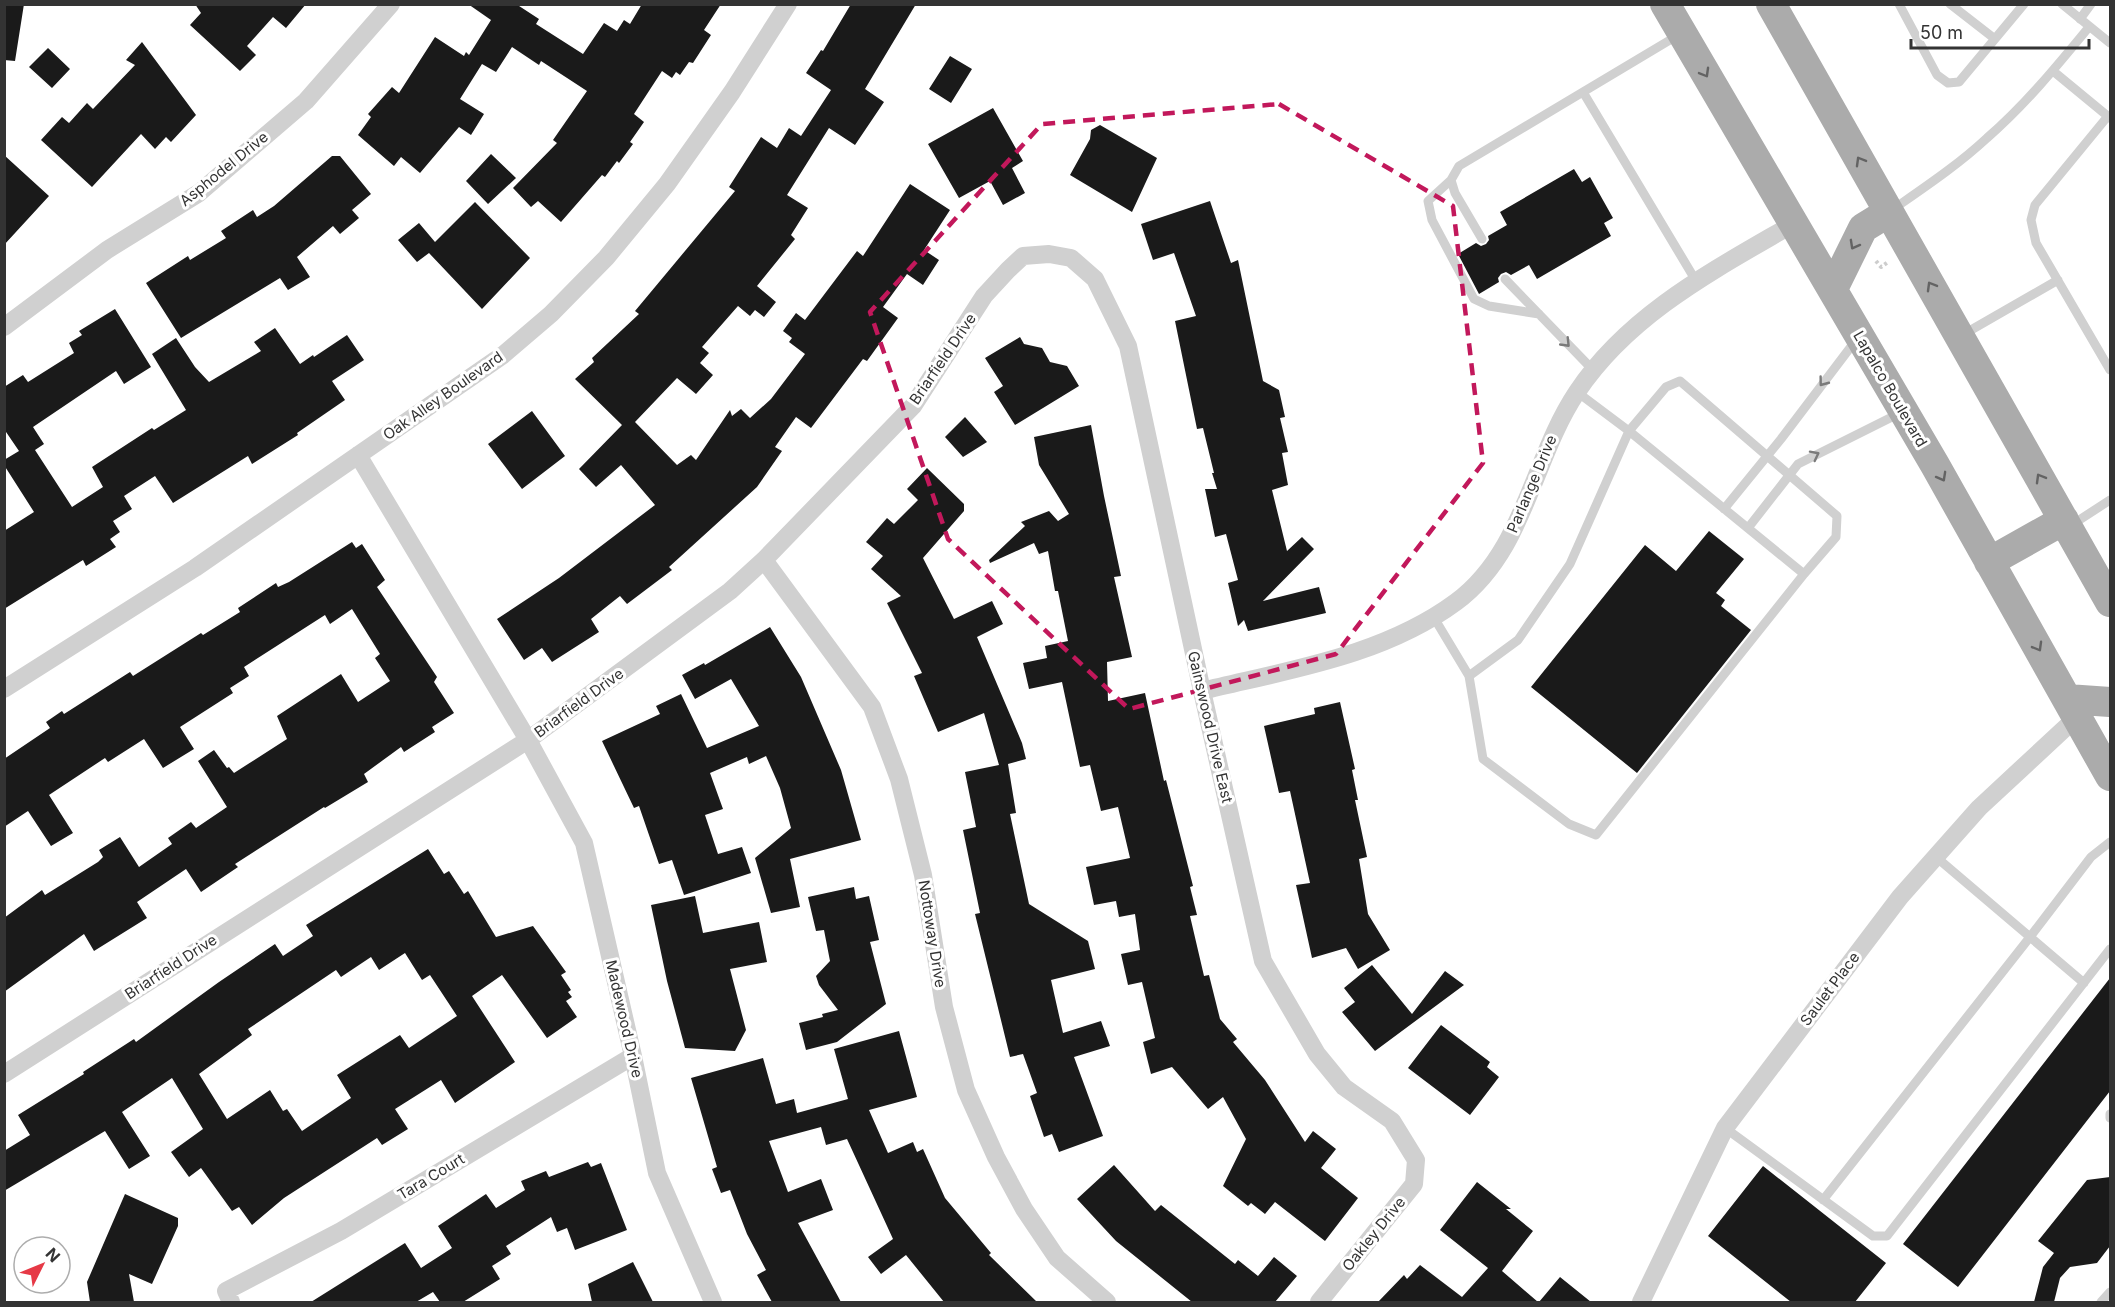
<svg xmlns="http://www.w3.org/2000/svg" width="2115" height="1307" font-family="Inter,sans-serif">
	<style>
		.building { fill: #1a1a1a; fill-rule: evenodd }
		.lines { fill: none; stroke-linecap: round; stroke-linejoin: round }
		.path { stroke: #cdcdcd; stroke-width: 4; stroke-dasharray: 3 3; stroke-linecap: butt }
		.service { stroke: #d0d0d0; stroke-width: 9 }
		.minor { stroke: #d0d0d0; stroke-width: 18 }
		.primary { stroke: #ababab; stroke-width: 30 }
		.oneway { stroke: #636363 }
		.oneway2 { stroke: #7a7a7a }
		.marked { fill: none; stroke: #c2185b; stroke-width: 4.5; stroke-dasharray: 12 8; stroke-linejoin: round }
		.labels { text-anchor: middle; stroke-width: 6; stroke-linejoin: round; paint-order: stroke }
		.street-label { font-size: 15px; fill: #333; stroke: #fff }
	</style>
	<rect width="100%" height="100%" fill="#fff"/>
	<path class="building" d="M 4,4 L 24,4 L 15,61 L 4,60 Z
		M 195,4 L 306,4 L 286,28 L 273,17 L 247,46 L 256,55 L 240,71 L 190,25 L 201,13 Z
		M 468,4 L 516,4 L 539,19 L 536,24 L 583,54 L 604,23 L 617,31 L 624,20 L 630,24 L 642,4 L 721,4 L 704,30 L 711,35 L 693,63 L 689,62 L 680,75 L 676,72 L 672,78 L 662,71 L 634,114 L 644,122 L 630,142 L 633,144 L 619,163 L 617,161 L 605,177 L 602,175 L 561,222 L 538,201 L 531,207 L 513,188 L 557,143 L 553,140 L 587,91 L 541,61 L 539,65 L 512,47 L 496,72 L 482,64 L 460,99 L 484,114 L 471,135 L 459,127 L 420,173 L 401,157 L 394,166 L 358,135 L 371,117 L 368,114 L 392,87 L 399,93 L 435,37 L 464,56 L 466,52 L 469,55 L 491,20 Z
		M 851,4 L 916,4 L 865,89 L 884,102 L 855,145 L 829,128 L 787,195 L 808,208 L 791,235 L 795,239 L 757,286 L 776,302 L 764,317 L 755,310 L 750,316 L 738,306 L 702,347 L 709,353 L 700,363 L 713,375 L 696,394 L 677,378 L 635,422 L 677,465 L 691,455 L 696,460 L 730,410 L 732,416 L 741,409 L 750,418 L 771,399 L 805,354 L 789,342 L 792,338 L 783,331 L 796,313 L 805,320 L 857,251 L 863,256 L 910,184 L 950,210 L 924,250 L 939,260 L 923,285 L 907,274 L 883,307 L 898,318 L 867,361 L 863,359 L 811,428 L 796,417 L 775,447 L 782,451 L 757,487 L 669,567 L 672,570 L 627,604 L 620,596 L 591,619 L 599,632 L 552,662 L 542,648 L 524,660 L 497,619 L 559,578 L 655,505 L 621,465 L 596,487 L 579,469 L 622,425 L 575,379 L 594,362 L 592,358 L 639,314 L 635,311 L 735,191 L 729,187 L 761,137 L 777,148 L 789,128 L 801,136 L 831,90 L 806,73 L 821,50 L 823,51 Z
		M 142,42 L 196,115 L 171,142 L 166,137 L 155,149 L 141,134 L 92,187 L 41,140 L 62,117 L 69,123 L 87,103 L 93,109 L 135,65 L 126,60 Z
		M 48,48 L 70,69 L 52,88 L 29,67 Z
		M 950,56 L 972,69 L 951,103 L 929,89 Z
		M 993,108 L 1023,161 L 1012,168 L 1025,193 L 1003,205 L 990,181 L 959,198 L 928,144 Z
		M 1100,125 L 1157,158 L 1132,212 L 1070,175 L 1090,139 L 1091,130 Z
		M 491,154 L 516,178 L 488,204 L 466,181 Z
		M 4,155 L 49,196 L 4,245 Z
		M 332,156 L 340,156 L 371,194 L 352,210 L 359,218 L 340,234 L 333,226 L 297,257 L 310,277 L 288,290 L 280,278 L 181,338 L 146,283 L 188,256 L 190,260 L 226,238 L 221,231 L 253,210 L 257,217 L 274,206 Z
		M 1574,169 L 1582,182 L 1590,177 L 1613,218 L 1604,223 L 1611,236 L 1537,279 L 1529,265 L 1511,275 L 1506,272 L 1501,274 L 1498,278 L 1499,282 L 1479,294 L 1458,254 L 1476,243 L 1481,246 L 1486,244 L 1489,240 L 1488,236 L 1507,225 L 1500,212 Z
		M 1210,201 L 1231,263 L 1238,260 L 1263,381 L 1279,390 L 1285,417 L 1280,418 L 1288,452 L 1282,453 L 1288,485 L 1272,490 L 1287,551 L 1302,537 L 1314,549 L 1263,601 L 1319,587 L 1326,613 L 1248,631 L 1244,620 L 1238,626 L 1228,583 L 1238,580 L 1226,534 L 1215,537 L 1205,489 L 1217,489 L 1212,473 L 1214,473 L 1203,428 L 1197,429 L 1175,321 L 1196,316 L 1174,253 L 1153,260 L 1141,224 Z
		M 475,202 L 530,258 L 482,309 L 429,253 L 417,262 L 398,240 L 419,223 L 435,242 Z
		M 115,309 L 151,367 L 124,384 L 116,371 L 33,427 L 44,444 L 35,450 L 72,507 L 103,487 L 92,467 L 152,428 L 154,430 L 186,410 L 152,354 L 176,338 L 195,367 L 209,382 L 261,351 L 254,342 L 275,328 L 300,364 L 313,355 L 314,357 L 347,335 L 364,360 L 332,381 L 345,400 L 297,433 L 298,435 L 252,464 L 248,456 L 173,503 L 155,476 L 124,496 L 132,509 L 113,521 L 120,532 L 110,539 L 116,547 L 86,566 L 83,560 L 4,609 L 4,531 L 34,512 L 4,465 L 4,460 L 19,451 L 4,429 L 4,387 L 23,375 L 28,382 L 74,353 L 69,343 L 82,335 L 79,331 Z
		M 1020,337 L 1024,344 L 1042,348 L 1050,362 L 1067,366 L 1079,386 L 1015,425 L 994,392 L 1003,386 L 985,358 Z
		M 532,411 L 565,456 L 522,489 L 488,444 Z
		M 965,417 L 987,442 L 963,457 L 945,437 Z
		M 1091,425 L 1104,496 L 1121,576 L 1114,577 L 1132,657 L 1107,662 L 1108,701 L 1145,693 L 1164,781 L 1166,780 L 1193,886 L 1190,887 L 1197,915 L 1190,916 L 1204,976 L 1209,975 L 1220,1019 L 1237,1039 L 1233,1042 L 1265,1080 L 1305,1142 L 1313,1131 L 1336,1149 L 1321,1168 L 1358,1198 L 1325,1241 L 1275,1202 L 1265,1214 L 1251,1203 L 1248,1206 L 1223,1186 L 1246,1139 L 1223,1097 L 1208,1109 L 1172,1067 L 1151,1074 L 1143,1042 L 1155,1038 L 1142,982 L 1128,985 L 1121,954 L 1140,950 L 1135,914 L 1119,917 L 1116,901 L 1094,905 L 1086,867 L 1130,858 L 1118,807 L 1101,811 L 1090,765 L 1080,767 L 1062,682 L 1029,689 L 1023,663 L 1047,658 L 1045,646 L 1068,641 L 1058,591 L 1055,591 L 1048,551 L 1039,554 L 1034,543 L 990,563 L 989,560 L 1025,526 L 1021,522 L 1049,511 L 1058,521 L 1069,514 L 1039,465 L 1034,437 Z
		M 927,468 L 964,504 L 964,511 L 923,558 L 954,619 L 992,601 L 1003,624 L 977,637 L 1022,743 L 1026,759 L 1008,764 L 1016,813 L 1010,814 L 1029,904 L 1088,941 L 1095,969 L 1051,980 L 1063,1033 L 1101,1021 L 1110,1046 L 1074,1057 L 1103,1136 L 1059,1152 L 1052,1134 L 1044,1137 L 1030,1096 L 1037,1093 L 1023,1054 L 1010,1057 L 975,914 L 980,913 L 963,830 L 976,827 L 965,772 L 999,765 L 984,713 L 938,732 L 914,676 L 922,673 L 887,603 L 901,596 L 871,569 L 883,556 L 866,542 L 887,518 L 894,524 L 918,500 L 907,489 Z
		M 1709,531 L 1744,559 L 1716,593 L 1725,600 L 1721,606 L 1751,630 L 1637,773 L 1531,687 L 1645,545 L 1676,571 Z
		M 352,542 L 356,548 L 362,544 L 385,580 L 377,587 L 437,677 L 434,682 L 454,713 L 432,727 L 435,732 L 404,752 L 401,747 L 364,774 L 368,782 L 325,808 L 324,807 L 235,864 L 238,867 L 201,892 L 186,869 L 137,902 L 147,918 L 94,951 L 84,934 L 4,992 L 4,918 L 42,890 L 45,895 L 98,862 L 103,857 L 99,850 L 120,837 L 139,867 L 172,844 L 168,838 L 191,822 L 196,828 L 227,807 L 198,761 L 214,750 L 227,768 L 229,767 L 234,773 L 287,739 L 277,716 L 341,674 L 358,702 L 390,681 L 375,658 L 380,654 L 352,609 L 330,624 L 325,615 L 244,667 L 249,676 L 230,688 L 233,693 L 180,727 L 194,749 L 163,768 L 144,739 L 108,762 L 105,758 L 49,795 L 73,833 L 51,846 L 28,811 L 4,827 L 4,759 L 50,728 L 46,722 L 62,711 L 64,714 L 130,672 L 133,676 L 201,633 L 203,635 L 240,612 L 238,608 L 276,583 L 278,587 L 289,582 Z
		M 770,627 L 801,677 L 841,770 L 861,840 L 790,859 L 800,907 L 771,913 L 755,858 L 791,828 L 780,788 L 766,756 L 749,764 L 747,757 L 710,773 L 723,809 L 705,815 L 718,854 L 742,847 L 751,873 L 684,895 L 672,860 L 659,864 L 639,806 L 634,808 L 602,741 L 660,714 L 656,706 L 681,694 L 707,748 L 759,726 L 731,679 L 695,699 L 682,675 L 704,663 L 705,665 Z
		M 1340,702 L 1355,769 L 1352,770 L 1358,800 L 1355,800 L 1367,857 L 1359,859 L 1368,914 L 1390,950 L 1358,969 L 1346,948 L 1312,958 L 1296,885 L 1310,883 L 1290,791 L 1279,793 L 1264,726 L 1315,714 L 1314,708 Z
		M 428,849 L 444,874 L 449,871 L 464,894 L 468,891 L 496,937 L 533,926 L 566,972 L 561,975 L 571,990 L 568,992 L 572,997 L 566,1001 L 577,1017 L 547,1038 L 502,975 L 472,996 L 515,1062 L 455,1103 L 441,1080 L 395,1109 L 408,1129 L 382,1145 L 377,1138 L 284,1198 L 252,1225 L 239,1207 L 232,1211 L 201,1168 L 189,1177 L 171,1152 L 203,1129 L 172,1078 L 122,1112 L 150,1156 L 129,1169 L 105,1131 L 4,1191 L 4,1151 L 30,1135 L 18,1115 L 84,1074 L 83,1072 L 134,1039 L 136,1042 L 219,982 L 275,944 L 283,956 L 313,936 L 306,925 ZM 405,953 L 422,980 L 430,975 L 457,1016 L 409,1048 L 400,1035 L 337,1075 L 351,1098 L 302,1131 L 287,1109 L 283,1111 L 270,1090 L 227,1119 L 199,1074 L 252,1035 L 248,1029 L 336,970 L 341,977 L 371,957 L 379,970 Z
		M 854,887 L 856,899 L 869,896 L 879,940 L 870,942 L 886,1004 L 837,1042 L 806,1050 L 799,1023 L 823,1017 L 822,1014 L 838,1010 L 819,985 L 816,976 L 830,961 L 824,930 L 816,931 L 808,897 Z
		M 695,896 L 703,933 L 759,922 L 767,962 L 730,969 L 746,1030 L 735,1051 L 685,1048 L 667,981 L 651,905 Z
		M 1372,965 L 1412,1014 L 1445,971 L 1464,985 L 1375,1051 L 1342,1012 L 1355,1002 L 1344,988 Z
		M 2110,978 L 2110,1091 L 1958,1287 L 1903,1244 Z
		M 1441,1025 L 1490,1062 L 1487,1067 L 1499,1077 L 1470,1115 L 1408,1068 Z
		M 899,1031 L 917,1097 L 869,1110 L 888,1153 L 913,1142 L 917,1152 L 923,1149 L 945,1198 L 991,1253 L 989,1255 L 1037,1302 L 944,1302 L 906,1255 L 881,1274 L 868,1257 L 893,1239 L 847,1139 L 826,1145 L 821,1127 L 769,1141 L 788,1192 L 821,1179 L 833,1210 L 798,1223 L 841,1302 L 772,1302 L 757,1275 L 766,1270 L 747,1234 L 730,1190 L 721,1193 L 712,1169 L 717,1167 L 691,1078 L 763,1058 L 776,1104 L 794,1099 L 797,1113 L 848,1099 L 834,1049 Z
		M 588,1162 L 591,1167 L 601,1163 L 627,1230 L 575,1250 L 567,1228 L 557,1232 L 551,1217 L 506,1246 L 511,1254 L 492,1266 L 500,1279 L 463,1302 L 440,1302 L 433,1292 L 416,1302 L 311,1302 L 405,1243 L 421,1268 L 452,1248 L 438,1226 L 486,1194 L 496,1208 L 525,1190 L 521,1181 L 546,1171 L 549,1177 Z
		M 1114,1165 L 1155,1211 L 1161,1205 L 1235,1264 L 1238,1260 L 1258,1276 L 1274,1257 L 1297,1276 L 1275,1302 L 1192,1302 L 1116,1241 L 1077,1199 Z
		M 1763,1166 L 1886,1263 L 1855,1302 L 1791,1302 L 1708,1236 Z
		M 2110,1177 L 2110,1246 L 2097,1263 L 2070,1267 L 2060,1278 L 2054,1302 L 2034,1302 L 2043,1267 L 2054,1253 L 2038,1241 L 2087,1180 Z
		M 1477,1182 L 1511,1209 L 1506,1209 L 1533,1231 L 1502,1271 L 1538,1302 L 1378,1302 L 1404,1275 L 1407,1279 L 1420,1265 L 1462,1297 L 1488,1268 L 1440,1230 Z
		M 125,1194 L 178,1218 L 178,1226 L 152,1284 L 129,1274 L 134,1302 L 90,1302 L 87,1282 Z
		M 633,1262 L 653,1302 L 592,1302 L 588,1284 Z
		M 1560,1277 L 1591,1302 L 1539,1302 Z"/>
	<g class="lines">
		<path class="path" d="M 1876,261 L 1881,267 L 1888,262"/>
		<path class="service" d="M 1899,4 L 1937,75 L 1948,83 L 1959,82 L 2024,4
			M 1950,4 L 1995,39
			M 2062,4 L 2110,43
			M 2080,19 L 2091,4
			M 2053,71 L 2110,118
			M 1583,92 L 1696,281
			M 2108,116 L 2035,205 L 2031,220 L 2036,243 L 2110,370
			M 1451,180 L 1428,201 L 1432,220 L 1474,299 L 1489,306 L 1539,314
			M 1892,210 C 1925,187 1958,165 1987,138 C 2025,105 2057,66 2089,27
			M 1482,239 L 1455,193 L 1451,180 L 1459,166 L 1680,34
			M 1505,279 L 1594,371
			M 1964,334 L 2058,280
			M 1724,509 L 1781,439 L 1856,340
			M 2070,526 L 2110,500
			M 1748,528 L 1798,464 L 1900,413
			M 1433,616 L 1469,676 L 1518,640 L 1570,564 L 1629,431 L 1577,392
			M 1469,676 L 1483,759 L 1569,824 L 1596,835 L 1804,574 L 1836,537 L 1837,516 L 1680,381 L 1666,387 L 1629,431 L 1804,574
			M 1936,857 L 2084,983
			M 2110,1114 L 2110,1118
			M 1725,1128 L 1873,1236 L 1887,1236 L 2110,949
			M 1823,1200 L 2030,937 L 2091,857 L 2110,842
			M 2101,1302 L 2110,1292"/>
		<path class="minor" d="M 4,327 L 107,250 L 199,193 L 306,101 L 391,4
			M 358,455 L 528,740 L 584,843 L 633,1056 L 657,1173 L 713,1302
			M 764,560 L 872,707 L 899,779 L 923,875 L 944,1007 L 966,1090 L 996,1157 L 1024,1209 L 1057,1258 L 1107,1302
			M 4,689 L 195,568 L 503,355 L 551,314 L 606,258 L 667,184 L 732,92 L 788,4
			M 1202,691 C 1288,670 1383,656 1456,602 C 1525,551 1532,459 1577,392 C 1629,314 1714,270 1793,224
			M 4,1074 L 528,740 L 730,591 L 764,560 L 913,406 L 984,296 L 1008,270 L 1023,256 L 1049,254 L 1071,258 L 1095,279 L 1128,346 L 1202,691 L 1263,961 L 1317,1054 L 1344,1087 L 1392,1121 L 1416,1160 L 1414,1184 L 1319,1302
			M 231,1302 L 226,1291 L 341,1231 L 633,1056
			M 1641,1302 L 1725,1128 L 1900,897 L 1979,808 L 2077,717"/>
		<path class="primary" d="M 1665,4 L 1935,465 L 2110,776
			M 1771,4 L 2110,602
			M 1833,289 L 1863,228 L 1889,212
			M 1989,562 L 2064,520
			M 2067,699 L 2110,702"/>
	</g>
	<defs><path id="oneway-chevron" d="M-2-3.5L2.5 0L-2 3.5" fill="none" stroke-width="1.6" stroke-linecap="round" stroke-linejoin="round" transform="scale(1.5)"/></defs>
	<g class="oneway">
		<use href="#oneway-chevron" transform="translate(1705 73) rotate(60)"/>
		<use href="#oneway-chevron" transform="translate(1860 161) rotate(-120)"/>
		<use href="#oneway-chevron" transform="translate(1854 245) rotate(119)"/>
		<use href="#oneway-chevron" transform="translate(1931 286) rotate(-120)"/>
		<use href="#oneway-chevron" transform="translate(1942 477) rotate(61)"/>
		<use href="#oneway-chevron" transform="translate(2040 478) rotate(-120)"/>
		<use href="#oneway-chevron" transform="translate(2038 647) rotate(60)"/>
	</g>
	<g class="oneway2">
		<use href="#oneway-chevron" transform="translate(1566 343) rotate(46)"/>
		<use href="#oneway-chevron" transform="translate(1823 382) rotate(127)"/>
		<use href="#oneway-chevron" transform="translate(1815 455) rotate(-27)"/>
	</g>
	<path class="marked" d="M 1279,104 L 1453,206 L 1483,463 L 1336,654 L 1129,709 L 948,539 L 870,312 L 1042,124 Z"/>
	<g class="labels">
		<g class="street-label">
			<text transform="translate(224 169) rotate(-39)" y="5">Asphodel Drive</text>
			<text transform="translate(943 359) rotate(-56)" y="5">Briarfield Drive</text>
			<text transform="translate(1890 389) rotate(60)" y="5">Lapalco Boulevard</text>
			<text transform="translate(443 396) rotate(-35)" y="5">Oak Alley Boulevard</text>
			<text transform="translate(1532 484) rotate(-67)" y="5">Parlange Drive</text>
			<text transform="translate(579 703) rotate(-36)" y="5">Briarfield Drive</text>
			<text transform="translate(1210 727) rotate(77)" y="5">Gainswood Drive East</text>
			<text transform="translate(932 934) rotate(81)" y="5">Nottoway Drive</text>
			<text transform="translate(171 967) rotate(-33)" y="5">Briarfield Drive</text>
			<text transform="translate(1830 989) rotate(-53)" y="5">Saulet Place</text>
			<text transform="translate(624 1019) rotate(77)" y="5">Madewood Drive</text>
			<text transform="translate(431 1177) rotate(-31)" y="5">Tara Court</text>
			<text transform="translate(1374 1234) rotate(-51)" y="5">Oakley Drive</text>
		</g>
	</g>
	<rect width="2115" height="1307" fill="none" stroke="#333333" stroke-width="12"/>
	<g transform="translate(42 1265) rotate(47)"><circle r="28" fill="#ffffff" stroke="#adadad" stroke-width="1.5"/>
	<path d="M0-4.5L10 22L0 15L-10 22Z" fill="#e63946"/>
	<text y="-9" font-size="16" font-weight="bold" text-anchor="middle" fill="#333333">N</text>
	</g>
	<path d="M1911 39v9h178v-9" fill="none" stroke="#333333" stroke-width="3"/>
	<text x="1920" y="39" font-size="18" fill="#333333" stroke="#ffffff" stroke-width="4.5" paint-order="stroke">50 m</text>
</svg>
